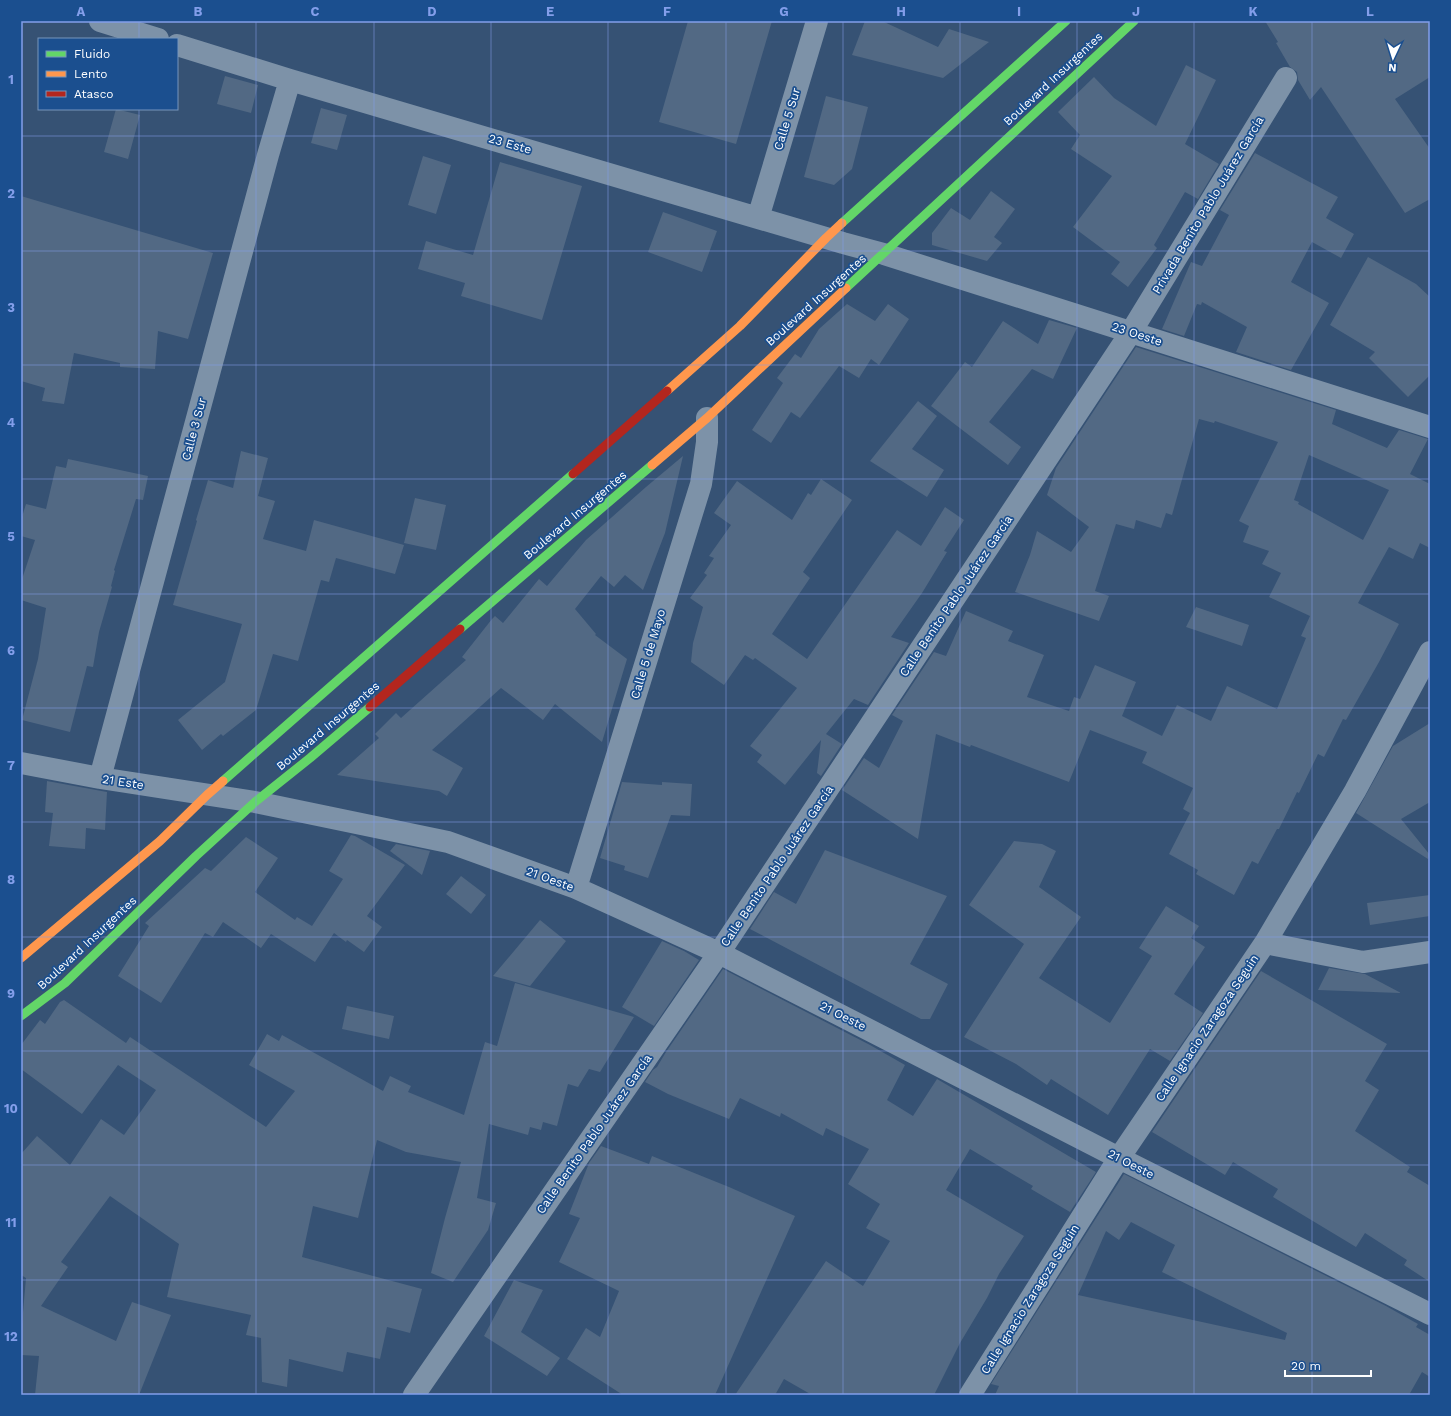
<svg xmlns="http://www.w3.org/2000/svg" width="1451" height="1416" font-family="'Work Sans',sans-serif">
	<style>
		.building { fill: #526984; fill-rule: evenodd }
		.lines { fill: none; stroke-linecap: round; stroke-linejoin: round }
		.street { stroke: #7d92a8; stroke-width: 22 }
		.fast { stroke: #63d668; stroke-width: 9 }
		.slow { stroke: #ff974d; stroke-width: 9 }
		.jam { stroke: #b3261e; stroke-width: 9 }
		.grid { fill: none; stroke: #839eea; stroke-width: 1; stroke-opacity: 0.55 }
		.labels { text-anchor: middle; stroke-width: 3.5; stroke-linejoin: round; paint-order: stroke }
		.street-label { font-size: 12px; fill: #fff; stroke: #1b4f8f }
		.neatline { fill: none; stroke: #839eea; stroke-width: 1.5 }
		.grid-label { font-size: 13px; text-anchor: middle; font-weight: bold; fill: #839eea }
	</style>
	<rect width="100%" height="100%" fill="#365274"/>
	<path class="building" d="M 688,21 L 772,21 L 736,144 L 659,122 Z
		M 865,21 L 882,21 L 938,47 L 949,29 L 989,42 L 943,78 L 852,55 Z
		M 1265,21 L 1430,21 L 1430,77 L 1395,99 L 1430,149 L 1430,199 L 1405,213 L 1321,87 L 1310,100 L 1298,80 L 1297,72 L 1290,67 L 1276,43 L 1278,42 Z
		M 1186,65 L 1216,80 L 1185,144 L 1219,164 L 1198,199 L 1185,192 L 1154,245 L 1157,248 L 1128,287 L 1111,274 L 1120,262 L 1073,227 L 1112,176 L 1071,149 L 1080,135 L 1058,112 L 1094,77 L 1114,98 L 1156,126 Z
		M 225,76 L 258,85 L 251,113 L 217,104 Z
		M 826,96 L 868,107 L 852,169 L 834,185 L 804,177 Z
		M 321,108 L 347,115 L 337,150 L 311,143 Z
		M 116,109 L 140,115 L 128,159 L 104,152 Z
		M 1255,153 L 1338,197 L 1326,218 L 1354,234 L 1341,258 L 1312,242 L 1291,282 L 1329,303 L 1291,370 L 1236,352 L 1247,327 L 1202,302 L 1201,305 L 1197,304 L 1184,336 L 1162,329 L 1191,262 L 1202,266 L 1229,215 L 1220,210 Z
		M 423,156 L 451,165 L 436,214 L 408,205 Z
		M 500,162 L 582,186 L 542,320 L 461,296 L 465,283 L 418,269 L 426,241 L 473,255 Z
		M 991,191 L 1015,209 L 994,237 L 1002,243 L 987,261 L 932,245 L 932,233 L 951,208 L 970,220 Z
		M 21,196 L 213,253 L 188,339 L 158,331 L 155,369 L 120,367 L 120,363 L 74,353 L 64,404 L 42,401 L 45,388 L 21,381 Z
		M 663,212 L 717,231 L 702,272 L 648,252 Z
		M 1368,257 L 1416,284 L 1430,297 L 1430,375 L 1408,397 L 1369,358 L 1375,352 L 1330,325 Z
		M 847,304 L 875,321 L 888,304 L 909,319 L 879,365 L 871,359 L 859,378 L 839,366 L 800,418 L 791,412 L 771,443 L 752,430 L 783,383 L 777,378 L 795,354 L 801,358 L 819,329 Z
		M 1049,320 L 1077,328 L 1053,379 L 1032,369 L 989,422 L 1021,447 L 1008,465 L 931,406 L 965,362 L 972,367 L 1003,321 L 1038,344 Z
		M 1136,347 L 1336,410 L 1332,424 L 1387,448 L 1399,430 L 1428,439 L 1410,474 L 1430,484 L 1430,548 L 1420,543 L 1413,559 L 1389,547 L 1358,603 L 1399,624 L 1379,662 L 1346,720 L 1343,719 L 1324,757 L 1318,754 L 1299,793 L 1297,792 L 1279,829 L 1277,829 L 1258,864 L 1252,861 L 1234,895 L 1196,874 L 1198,870 L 1169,854 L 1190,813 L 1183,809 L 1193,788 L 1142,763 L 1147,752 L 1090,730 L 1069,782 L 971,745 L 970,747 L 936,734 L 918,839 L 842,790 L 864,758 L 879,768 L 903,721 L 892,715 L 934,652 L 946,656 L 966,611 L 1013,631 L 1008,641 L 1044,655 L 1027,697 L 1069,711 L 1074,697 L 1080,699 L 1095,665 L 1136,682 L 1122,716 L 1162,736 L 1177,705 L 1211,721 L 1227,686 L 1277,709 L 1306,638 L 1301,636 L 1310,616 L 1269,597 L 1281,573 L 1262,564 L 1269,551 L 1243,542 L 1249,526 L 1239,521 L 1278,442 L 1215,421 L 1214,423 L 1199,419 L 1172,515 L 1166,513 L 1161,528 L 1136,520 L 1134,529 L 1116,524 L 1095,591 L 1109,596 L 1099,621 L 1015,592 L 1030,555 L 1037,531 L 1071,552 L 1089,527 L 1047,495 L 1056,468 ZM 1309,455 L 1389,490 L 1363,540 L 1298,504 L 1299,502 L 1294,500 Z
		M 918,401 L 937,416 L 912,449 L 944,470 L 927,497 L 870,461 Z
		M 241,451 L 268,458 L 258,496 L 275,501 L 263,539 L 306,551 L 314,520 L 404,545 L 395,574 L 336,558 L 329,582 L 321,580 L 298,661 L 273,654 L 256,710 L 223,736 L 221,734 L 202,750 L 178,720 L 225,682 L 242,624 L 173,605 L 197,521 L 196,520 L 208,480 L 233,488 Z
		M 683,456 L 665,533 L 643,590 L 625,575 L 614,587 L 601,576 L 575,609 L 596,634 L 595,635 L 627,659 L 602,742 L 555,704 L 543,720 L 501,688 L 432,750 L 463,768 L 447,796 L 439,791 L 337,775 L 379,738 L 375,734 L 396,713 L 401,718 L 466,660 L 462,657 L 492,619 L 495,616 L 503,623 L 539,579 L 547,586 L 586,540 L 646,487 Z
		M 68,459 L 148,476 L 143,500 L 136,499 L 114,570 L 115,571 L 111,586 L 112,587 L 99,632 L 93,667 L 87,666 L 70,732 L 22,720 L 38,659 L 46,608 L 21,600 L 21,582 L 35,540 L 21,536 L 21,520 L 26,504 L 46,509 L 56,466 L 66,468 Z
		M 821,479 L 852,500 L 803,572 L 810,578 L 772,634 L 807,659 L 897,530 L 921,546 L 945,507 L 964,520 L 944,551 L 947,552 L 922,593 L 891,637 L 909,643 L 868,705 L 854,699 L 826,734 L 842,744 L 821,776 L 817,773 L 821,740 L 785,785 L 757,762 L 762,755 L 750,746 L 797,688 L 755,658 L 753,660 L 745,655 L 724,685 L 691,662 L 693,643 L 703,607 L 690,598 L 707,575 L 704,573 L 714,558 L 709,556 L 731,525 L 714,513 L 737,481 L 792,520 L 808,493 L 811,495 Z
		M 415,498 L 446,505 L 436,550 L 404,543 Z
		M 1196,607 L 1249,625 L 1242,646 L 1186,627 Z
		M 1430,723 L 1430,802 L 1401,819 L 1430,855 L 1428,859 L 1356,813 L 1393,746 Z
		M 47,781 L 107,792 L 105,830 L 86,828 L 85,849 L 49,846 L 53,813 L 45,812 Z
		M 622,782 L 662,785 L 662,782 L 692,784 L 690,816 L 671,815 L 648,878 L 624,870 L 625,866 L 600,858 Z
		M 351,835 L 355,836 L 405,865 L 367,916 L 382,927 L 364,952 L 347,940 L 346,942 L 334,933 L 315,962 L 271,934 L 261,948 L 223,922 L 213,937 L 205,933 L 161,1003 L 118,976 L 149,926 L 145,923 L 205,868 L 211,871 L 246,837 L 278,858 L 255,892 L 295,920 L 297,917 L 312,926 L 343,879 L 329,871 Z
		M 1014,841 L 1042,844 L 1056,851 L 1039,887 L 1081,917 L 1039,978 L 1110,1023 L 1152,956 L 1139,948 L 1166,906 L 1199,926 L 1191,938 L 1205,947 L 1174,994 L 1203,1013 L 1170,1061 L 1150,1049 L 1108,1115 L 1051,1079 L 1047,1085 L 1016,1064 L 964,1037 L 1024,944 L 969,905 Z
		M 396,844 L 430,851 L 422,875 L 390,851 Z
		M 825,850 L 947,896 L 910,964 L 948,984 L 930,1019 L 921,1019 L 750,929 L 774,892 L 796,904 Z
		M 461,876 L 486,895 L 471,914 L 446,894 Z
		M 1430,895 L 1430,916 L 1370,925 L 1367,903 Z
		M 540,920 L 566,941 L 530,986 L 493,976 Z
		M 662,941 L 684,951 L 699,960 L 654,1026 L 622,1007 Z
		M 1329,968 L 1365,974 L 1401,993 L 1318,990 Z
		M 723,969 L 870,1045 L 905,1065 L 887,1100 L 913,1116 L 937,1079 L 1096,1172 L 1070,1212 L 1031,1189 L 1033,1186 L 970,1149 L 946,1190 L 1024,1236 L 999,1274 L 987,1298 L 960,1343 L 934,1395 L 812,1395 L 784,1379 L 775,1395 L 735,1395 L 826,1261 L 863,1286 L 890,1241 L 866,1228 L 880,1204 L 848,1184 L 869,1149 L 826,1128 L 823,1136 L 781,1113 L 780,1117 L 740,1098 L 729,1119 L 668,1094 L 645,1082 L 653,1070 L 657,1067 L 666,1052 Z
		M 1261,971 L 1387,1044 L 1365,1081 L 1379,1090 L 1355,1131 L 1410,1167 L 1407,1172 L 1430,1186 L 1430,1282 L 1404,1265 L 1407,1260 L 1365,1233 L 1356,1247 L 1273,1197 L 1278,1189 L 1233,1162 L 1225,1175 L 1152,1132 Z
		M 515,983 L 634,1017 L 600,1072 L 589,1069 L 578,1087 L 568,1084 L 557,1126 L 543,1122 L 541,1130 L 530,1127 L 528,1135 L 489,1124 L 477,1198 L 496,1203 L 488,1230 L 453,1282 L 431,1273 L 445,1218 L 461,1162 L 406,1152 L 377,1140 L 358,1218 L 313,1206 L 302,1257 L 422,1289 L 410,1333 L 387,1327 L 380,1359 L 347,1352 L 343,1372 L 289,1359 L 287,1387 L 262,1382 L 261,1338 L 246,1335 L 251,1315 L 167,1297 L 179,1244 L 110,1196 L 61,1262 L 68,1267 L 41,1306 L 116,1341 L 132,1302 L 171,1315 L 139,1395 L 35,1395 L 39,1356 L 21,1355 L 21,1335 L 26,1278 L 21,1275 L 21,1154 L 37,1136 L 70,1165 L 101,1119 L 124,1135 L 156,1090 L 118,1065 L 82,1114 L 21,1069 L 21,1045 L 40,1020 L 45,1024 L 60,1002 L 64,1000 L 126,1043 L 130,1037 L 266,1127 L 295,1091 L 249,1065 L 267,1034 L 279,1041 L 282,1035 L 383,1091 L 390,1076 L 411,1086 L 408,1092 L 464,1115 L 485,1042 L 497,1046 Z
		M 347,1006 L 394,1016 L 389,1039 L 342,1029 Z
		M 601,1146 L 649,1164 L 652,1156 L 729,1187 L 795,1216 L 715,1395 L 623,1395 L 567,1359 L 586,1328 L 600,1337 L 619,1291 L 559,1262 L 580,1218 L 569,1214 L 589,1163 Z
		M 1124,1174 L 1386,1306 L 1418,1324 L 1416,1327 L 1430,1335 L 1430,1377 L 1422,1372 L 1409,1395 L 995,1395 L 999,1386 L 991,1384 ZM 1131,1222 L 1175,1245 L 1162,1272 L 1287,1333 L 1285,1340 L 1078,1295 L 1106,1231 L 1119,1240 Z
		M 514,1280 L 543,1290 L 521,1332 L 560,1358 L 547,1376 L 484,1336 Z"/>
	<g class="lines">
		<path class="street" d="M 100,21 L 158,39
			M 177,45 L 290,80 L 843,243 L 884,254 L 1430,427
			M 758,218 L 817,21
			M 21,763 L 100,778 L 255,802 L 448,842 L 576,888 L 719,953 L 1119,1158 L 1430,1314
			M 100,778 L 268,155 L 290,80
			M 576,888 L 701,484 L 707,442 L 707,418
			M 1265,943 L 1363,962 L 1430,952
			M 414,1395 L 719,953 L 1131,332 L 1286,78
			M 970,1395 L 1119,1158 L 1265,943 L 1355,791 L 1430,652"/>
		<path class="fast" d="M 842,223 L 1066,21
			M 846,288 L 1134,21
			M 460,629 L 652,465
			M 223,781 L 573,474
			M 21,1016 L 65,983 L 196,856 L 255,802 L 310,758 L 370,707"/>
		<path class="slow" d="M 667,391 L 740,326 L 826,238 L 842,223
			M 652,465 L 707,418 L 846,288
			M 21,958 L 160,841 L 207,795 L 223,781"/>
		<path class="jam" d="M 573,474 L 667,391
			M 370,707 L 460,629"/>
	</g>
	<path class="grid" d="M 139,21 L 139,39M 256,21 L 256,1395M 374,21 L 374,1395M 491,21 L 491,1395M 608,21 L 608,1395M 726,21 L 726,1395M 843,21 L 843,1395M 960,21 L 960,1395M 1077,21 L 1077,1395M 1194,21 L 1194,1395M 1312,21 L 1312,1395M 139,109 L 139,1395M 21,136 L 1430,136M 21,251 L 1430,251M 21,365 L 1430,365M 21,479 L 1430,479M 21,594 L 1430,594M 21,708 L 1430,708M 21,822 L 1430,822M 21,937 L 1430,937M 21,1051 L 1430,1051M 21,1165 L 1430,1165M 21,1280 L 1430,1280"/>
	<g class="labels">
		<g class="street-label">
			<text transform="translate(1053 79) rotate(-43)" y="4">Boulevard Insurgentes</text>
			<text transform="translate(787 119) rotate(-73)" y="4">Calle 5 Sur</text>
			<text transform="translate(510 144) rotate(16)" y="4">23 Este</text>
			<text transform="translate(1208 205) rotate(-59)" y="4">Privada Benito Pablo Juárez García</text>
			<text transform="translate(816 300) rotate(-42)" y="4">Boulevard Insurgentes</text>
			<text transform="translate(1137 334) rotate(18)" y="4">23 Oeste</text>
			<text transform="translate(194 429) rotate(-75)" y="4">Calle 3 Sur</text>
			<text transform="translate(575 515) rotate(-40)" y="4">Boulevard Insurgentes</text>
			<text transform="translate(956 596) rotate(-56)" y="4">Calle Benito Pablo Juárez García</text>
			<text transform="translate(648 654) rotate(-73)" y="4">Calle 5 de Mayo</text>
			<text transform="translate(328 726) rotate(-40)" y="4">Boulevard Insurgentes</text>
			<text transform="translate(123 782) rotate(9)" y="4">21 Este</text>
			<text transform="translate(777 866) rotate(-56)" y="4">Calle Benito Pablo Juárez García</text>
			<text transform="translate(550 879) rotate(20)" y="4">21 Oeste</text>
			<text transform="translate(87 943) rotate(-43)" y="4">Boulevard Insurgentes</text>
			<text transform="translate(843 1016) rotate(27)" y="4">21 Oeste</text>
			<text transform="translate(1207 1028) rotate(-56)" y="4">Calle Ignacio Zaragoza Seguin</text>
			<text transform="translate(594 1134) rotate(-55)" y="4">Calle Benito Pablo Juárez García</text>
			<text transform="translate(1131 1164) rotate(27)" y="4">21 Oeste</text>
			<text transform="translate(1030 1299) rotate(-58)" y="4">Calle Ignacio Zaragoza Seguin</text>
		</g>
	</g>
	<rect width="1451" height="1416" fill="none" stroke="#1b4f8f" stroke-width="44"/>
	<rect x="38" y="38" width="140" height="72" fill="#1b4f8f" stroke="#7695bc"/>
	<rect x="46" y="51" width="20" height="6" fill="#63d668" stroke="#7695bc"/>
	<text x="74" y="58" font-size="12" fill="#ffffff">Fluido</text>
	<rect x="46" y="71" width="20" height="6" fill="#ff974d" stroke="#7695bc"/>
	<text x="74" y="78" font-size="12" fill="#ffffff">Lento</text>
	<rect x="46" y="91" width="20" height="6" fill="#b3261e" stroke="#7695bc"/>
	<text x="74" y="98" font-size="12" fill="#ffffff">Atasco</text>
	<g transform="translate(1393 58) rotate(184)" stroke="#1b4f8f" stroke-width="3" paint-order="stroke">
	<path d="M0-3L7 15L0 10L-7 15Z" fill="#ffffff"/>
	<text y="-6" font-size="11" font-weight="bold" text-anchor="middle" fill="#ffffff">N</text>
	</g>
	<path d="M1285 1370v6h86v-6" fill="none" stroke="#ffffff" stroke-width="2"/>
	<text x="1291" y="1370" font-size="12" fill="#ffffff" stroke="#1b4f8f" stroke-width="3" paint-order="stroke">20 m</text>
	<rect x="22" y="22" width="1407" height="1372" class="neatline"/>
	<g class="grid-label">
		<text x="81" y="16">A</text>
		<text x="198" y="16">B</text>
		<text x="315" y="16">C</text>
		<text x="432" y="16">D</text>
		<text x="550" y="16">E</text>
		<text x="667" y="16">F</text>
		<text x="784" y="16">G</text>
		<text x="901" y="16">H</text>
		<text x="1019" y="16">I</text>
		<text x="1136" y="16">J</text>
		<text x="1253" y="16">K</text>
		<text x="1370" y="16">L</text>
		<text x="11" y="84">1</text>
		<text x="11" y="198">2</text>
		<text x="11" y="312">3</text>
		<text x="11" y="427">4</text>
		<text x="11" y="541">5</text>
		<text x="11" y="655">6</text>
		<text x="11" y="770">7</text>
		<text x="11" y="884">8</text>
		<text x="11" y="998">9</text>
		<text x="11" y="1113">10</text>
		<text x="11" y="1227">11</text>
		<text x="11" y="1341">12</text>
	</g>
</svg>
